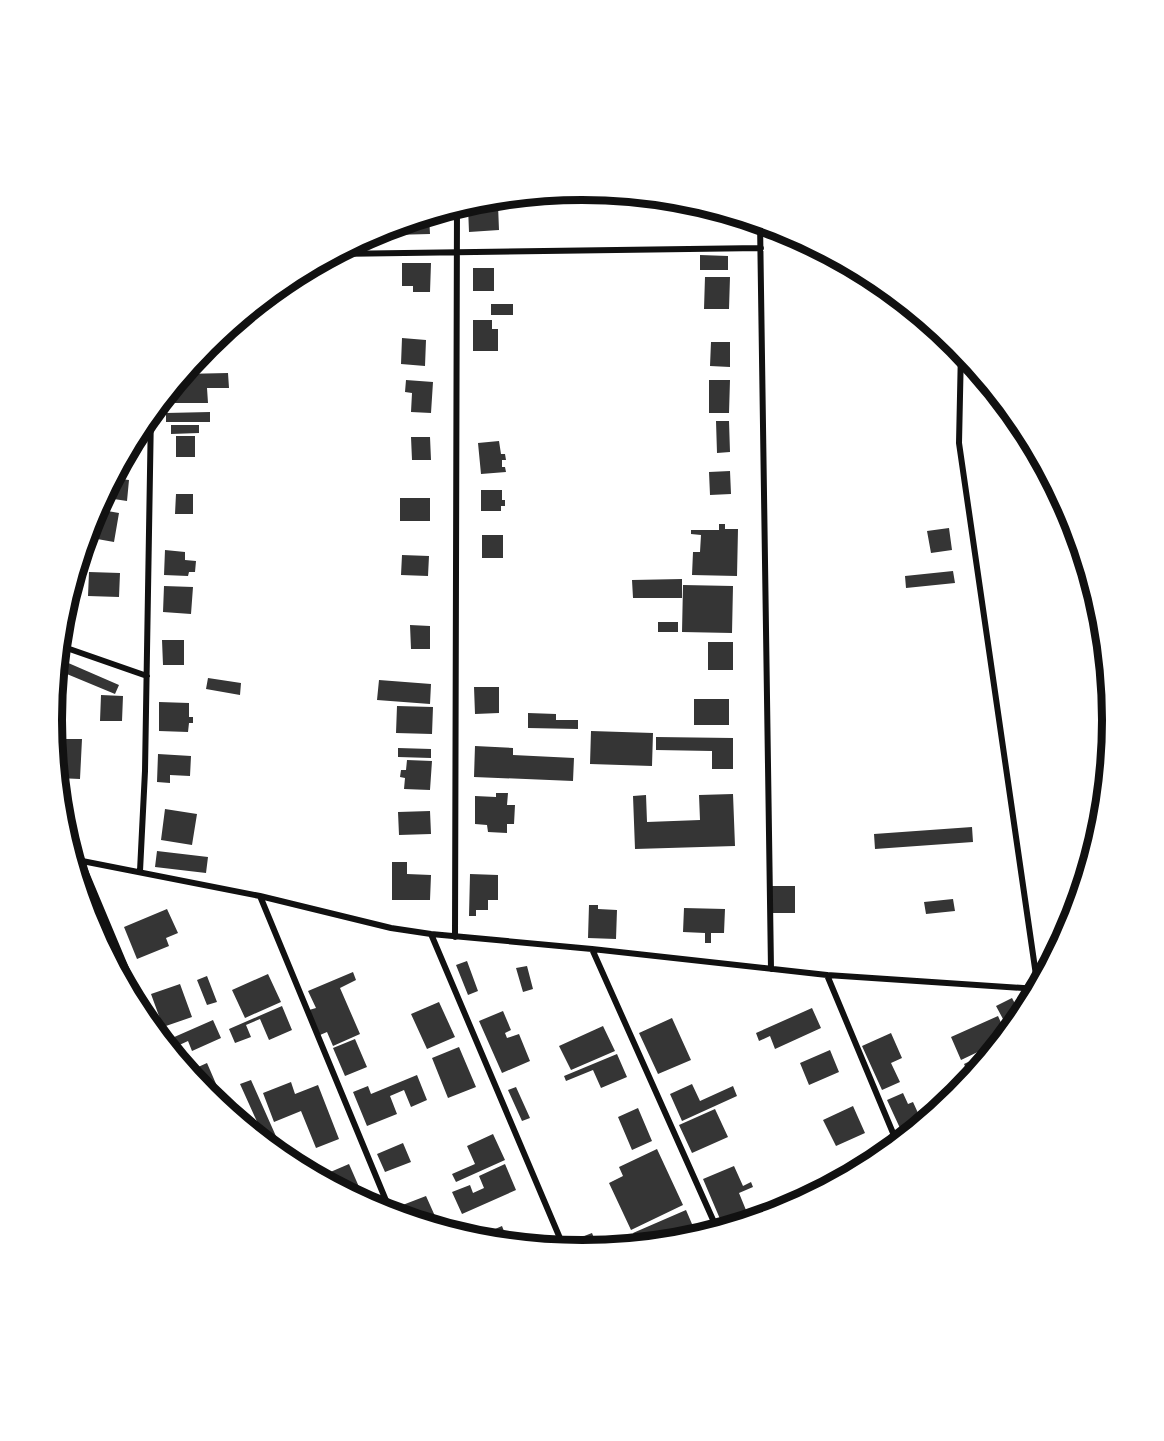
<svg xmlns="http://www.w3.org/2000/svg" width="1164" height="1441" font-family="'Public Sans',sans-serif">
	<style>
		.building { fill: #353535 }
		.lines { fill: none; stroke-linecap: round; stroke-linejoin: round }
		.minor { stroke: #111; stroke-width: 6 }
		.rim { fill: none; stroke: #111; stroke-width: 8 }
	</style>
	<rect width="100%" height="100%" fill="#fff"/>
	<path class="building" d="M 498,205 L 499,230 L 469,232 L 468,207 Z
		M 429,215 L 430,234 L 392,235 L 392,226 L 400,226 L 400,224 Z
		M 700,255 L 728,256 L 728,270 L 700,270 Z
		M 402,263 L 431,263 L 430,292 L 413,292 L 413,286 L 402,286 Z
		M 473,268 L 494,268 L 494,291 L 473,291 Z
		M 705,277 L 730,277 L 729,309 L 704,309 Z
		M 491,304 L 513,304 L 513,315 L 491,315 Z
		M 473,320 L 492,320 L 492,329 L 498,329 L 498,351 L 473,351 Z
		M 402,338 L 426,340 L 425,366 L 401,364 Z
		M 711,342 L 730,342 L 730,367 L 710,366 Z
		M 228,373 L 229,388 L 207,388 L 208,403 L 170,403 L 170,390 L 183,374 Z
		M 406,380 L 433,382 L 431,413 L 411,412 L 412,393 L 405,392 Z
		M 709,380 L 730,380 L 729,413 L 709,413 Z
		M 210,412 L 210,422 L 166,422 L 166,413 Z
		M 716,421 L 729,421 L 730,452 L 717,453 Z
		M 171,425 L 199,425 L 199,433 L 171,434 Z
		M 176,436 L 195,436 L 195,457 L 176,457 Z
		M 411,437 L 430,437 L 431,460 L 412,460 Z
		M 499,441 L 501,454 L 505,454 L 506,460 L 502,460 L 502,467 L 505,467 L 506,472 L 481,474 L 478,443 Z
		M 730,471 L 731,494 L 710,495 L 709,472 Z
		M 112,478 L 129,480 L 127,501 L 107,498 L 108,487 Z
		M 481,490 L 502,490 L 502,500 L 505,500 L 505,506 L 501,506 L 501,511 L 481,511 Z
		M 176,494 L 193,494 L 193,514 L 175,514 Z
		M 400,498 L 430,498 L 430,521 L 400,521 Z
		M 96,509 L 119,513 L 114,542 L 86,537 Z
		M 719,524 L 725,524 L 725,529 L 738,529 L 737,576 L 692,575 L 693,552 L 700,552 L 701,535 L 691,534 L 691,530 L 719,530 Z
		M 949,528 L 952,550 L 931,553 L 927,531 Z
		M 482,535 L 503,535 L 503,558 L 482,558 Z
		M 165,550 L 185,552 L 185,560 L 196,561 L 195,572 L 189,572 L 188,576 L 164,575 Z
		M 402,555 L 429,556 L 428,576 L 401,575 Z
		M 953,571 L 955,583 L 906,588 L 905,576 Z
		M 89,572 L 120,573 L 119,597 L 88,596 Z
		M 682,579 L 682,598 L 633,598 L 632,580 Z
		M 683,585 L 733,586 L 732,633 L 682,632 Z
		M 164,586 L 193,587 L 191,614 L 163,612 Z
		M 658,622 L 678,622 L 678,632 L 658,632 Z
		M 410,625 L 430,626 L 430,649 L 411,649 Z
		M 162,640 L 184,640 L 184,665 L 163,665 Z
		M 708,642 L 733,642 L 733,670 L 708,670 Z
		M 66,662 L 119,685 L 115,694 L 62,672 Z
		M 208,678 L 241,683 L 240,695 L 206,689 Z
		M 379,680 L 431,684 L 430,704 L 377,700 Z
		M 474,687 L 499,687 L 499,713 L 475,714 Z
		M 101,695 L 123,696 L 122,721 L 100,721 Z
		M 694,699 L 729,699 L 729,725 L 694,725 Z
		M 159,702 L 189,703 L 189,717 L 193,717 L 193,723 L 189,723 L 188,732 L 159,731 Z
		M 397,706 L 433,707 L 432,734 L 396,733 Z
		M 528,713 L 556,714 L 556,720 L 578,720 L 578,729 L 528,728 Z
		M 591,731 L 653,733 L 652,766 L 590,764 Z
		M 656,737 L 733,738 L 733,769 L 712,769 L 712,751 L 656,750 Z
		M 53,739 L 82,739 L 80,779 L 58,778 L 58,757 L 55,757 Z
		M 1105,743 L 1111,743 L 1109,760 L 1105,760 Z
		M 475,746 L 513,748 L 513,755 L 574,758 L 573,781 L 474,777 Z
		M 398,748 L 431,749 L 431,758 L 398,757 Z
		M 158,754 L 191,756 L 190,776 L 170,775 L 170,783 L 157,782 Z
		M 407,760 L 432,761 L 430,790 L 404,789 L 405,778 L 400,777 L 401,770 L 406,770 Z
		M 496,793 L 508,793 L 507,805 L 515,805 L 514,824 L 507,824 L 507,833 L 488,832 L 487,825 L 475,824 L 475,796 L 496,797 Z
		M 733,794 L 735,846 L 635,849 L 633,796 L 646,795 L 647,822 L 700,820 L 699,795 Z
		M 165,809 L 197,814 L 192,845 L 161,840 Z
		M 430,811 L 431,834 L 399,835 L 398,812 Z
		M 972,827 L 973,842 L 875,849 L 874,834 Z
		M 157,851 L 208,857 L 206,873 L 155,867 Z
		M 392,862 L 407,862 L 407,874 L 431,875 L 430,900 L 392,900 Z
		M 470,874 L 498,875 L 498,900 L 488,900 L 488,910 L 476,910 L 476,916 L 469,916 Z
		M 772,886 L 795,886 L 795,913 L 772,913 Z
		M 953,899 L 955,911 L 926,914 L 924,902 Z
		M 589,905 L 598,905 L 598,909 L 617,910 L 616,939 L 588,938 Z
		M 684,908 L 725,909 L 724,933 L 711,933 L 711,943 L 705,943 L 705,933 L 683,932 Z
		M 167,909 L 178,933 L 166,938 L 169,946 L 137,959 L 124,927 Z
		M 467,961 L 478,991 L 468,995 L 456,965 Z
		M 527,966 L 533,989 L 523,992 L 516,968 Z
		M 353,972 L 356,980 L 340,988 L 360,1034 L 333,1046 L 327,1032 L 320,1035 L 309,1010 L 316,1008 L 308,991 Z
		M 268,974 L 281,1002 L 245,1018 L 232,990 Z
		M 207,976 L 217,1002 L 207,1005 L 197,980 Z
		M 180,984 L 192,1017 L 163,1027 L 151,994 Z
		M 1012,998 L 1022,1017 L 1010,1032 L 996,1006 Z
		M 439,1002 L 455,1037 L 427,1049 L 411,1014 Z
		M 282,1006 L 292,1030 L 269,1040 L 260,1019 L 246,1025 L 251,1037 L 235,1043 L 229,1029 Z
		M 812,1008 L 821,1028 L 775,1049 L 770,1036 L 759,1041 L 756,1033 Z
		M 503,1011 L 511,1030 L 505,1033 L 507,1038 L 519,1034 L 530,1061 L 502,1073 L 479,1021 Z
		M 998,1016 L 1007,1036 L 1003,1040 L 961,1060 L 951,1037 Z
		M 672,1018 L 691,1060 L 658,1074 L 639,1033 Z
		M 213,1020 L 221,1038 L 192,1051 L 188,1041 L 175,1047 L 172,1038 Z
		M 603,1026 L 615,1051 L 571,1070 L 559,1046 Z
		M 891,1033 L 902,1058 L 891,1063 L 900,1082 L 882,1090 L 862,1046 Z
		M 355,1039 L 367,1067 L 345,1076 L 333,1048 Z
		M 459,1047 L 476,1087 L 448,1098 L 432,1058 Z
		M 997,1048 L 988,1058 L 971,1079 L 964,1064 Z
		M 830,1050 L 839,1072 L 809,1085 L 800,1063 Z
		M 617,1054 L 627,1077 L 601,1088 L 593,1070 L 566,1081 L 564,1076 Z
		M 207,1063 L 226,1107 L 230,1106 L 233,1115 L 231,1116 L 206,1096 L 187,1072 Z
		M 417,1075 L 427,1100 L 411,1107 L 404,1090 L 390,1096 L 397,1114 L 367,1126 L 353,1092 L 368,1086 L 371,1094 Z
		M 251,1080 L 283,1152 L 277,1154 L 268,1146 L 240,1084 Z
		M 291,1082 L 295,1094 L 318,1085 L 339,1139 L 316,1148 L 301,1111 L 274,1122 L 263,1093 Z
		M 692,1084 L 700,1101 L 733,1086 L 737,1096 L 682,1121 L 670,1094 Z
		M 516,1087 L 530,1118 L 522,1121 L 508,1090 Z
		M 903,1093 L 908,1104 L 913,1102 L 923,1124 L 905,1139 L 887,1100 Z
		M 853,1106 L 865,1133 L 836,1146 L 823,1120 Z
		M 638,1108 L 652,1141 L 632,1150 L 618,1117 Z
		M 715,1109 L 728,1137 L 692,1153 L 679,1125 Z
		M 493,1134 L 505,1160 L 456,1182 L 452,1174 L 475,1164 L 467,1146 Z
		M 403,1143 L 411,1162 L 385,1172 L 377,1154 Z
		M 657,1149 L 683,1205 L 631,1230 L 609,1183 L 623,1176 L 619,1167 Z
		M 876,1158 L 877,1162 L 849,1177 L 847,1172 Z
		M 349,1164 L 363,1196 L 356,1199 L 334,1187 L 328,1173 Z
		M 505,1164 L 516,1190 L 462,1214 L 452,1192 L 470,1185 L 473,1193 L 484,1188 L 479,1176 Z
		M 734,1166 L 743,1186 L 751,1182 L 753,1187 L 739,1193 L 748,1215 L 723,1226 L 703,1179 Z
		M 426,1196 L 439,1225 L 432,1227 L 406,1219 L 400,1206 Z
		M 686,1210 L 698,1238 L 685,1241 L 639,1246 L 633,1233 Z
		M 502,1226 L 507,1239 L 497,1243 L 472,1239 Z
		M 592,1233 L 598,1248 L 591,1251 L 578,1251 L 574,1240 Z"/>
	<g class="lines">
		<path class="minor" d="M 760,222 L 771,969
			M 334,254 L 761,248
			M 961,349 L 959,443 L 1038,989
			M 58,645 L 147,676
			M 72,859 L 260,896 L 391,928 L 431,934 L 592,949 L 827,975 L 1038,989
			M 81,861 L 151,1028
			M 140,871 L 145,771 L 151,412
			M 260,896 L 392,1215
			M 431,934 L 565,1250
			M 455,937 L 457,206
			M 592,949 L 718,1231
			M 827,975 L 898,1145"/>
	</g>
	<path d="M0 0H1164V1441H0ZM62 720a520 520 0 1 1 1040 0a520 520 0 1 1-1040 0Z" fill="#fff" fill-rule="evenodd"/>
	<path class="rim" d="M62 720a520 520 0 1 1 1040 0a520 520 0 1 1-1040 0Z"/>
</svg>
